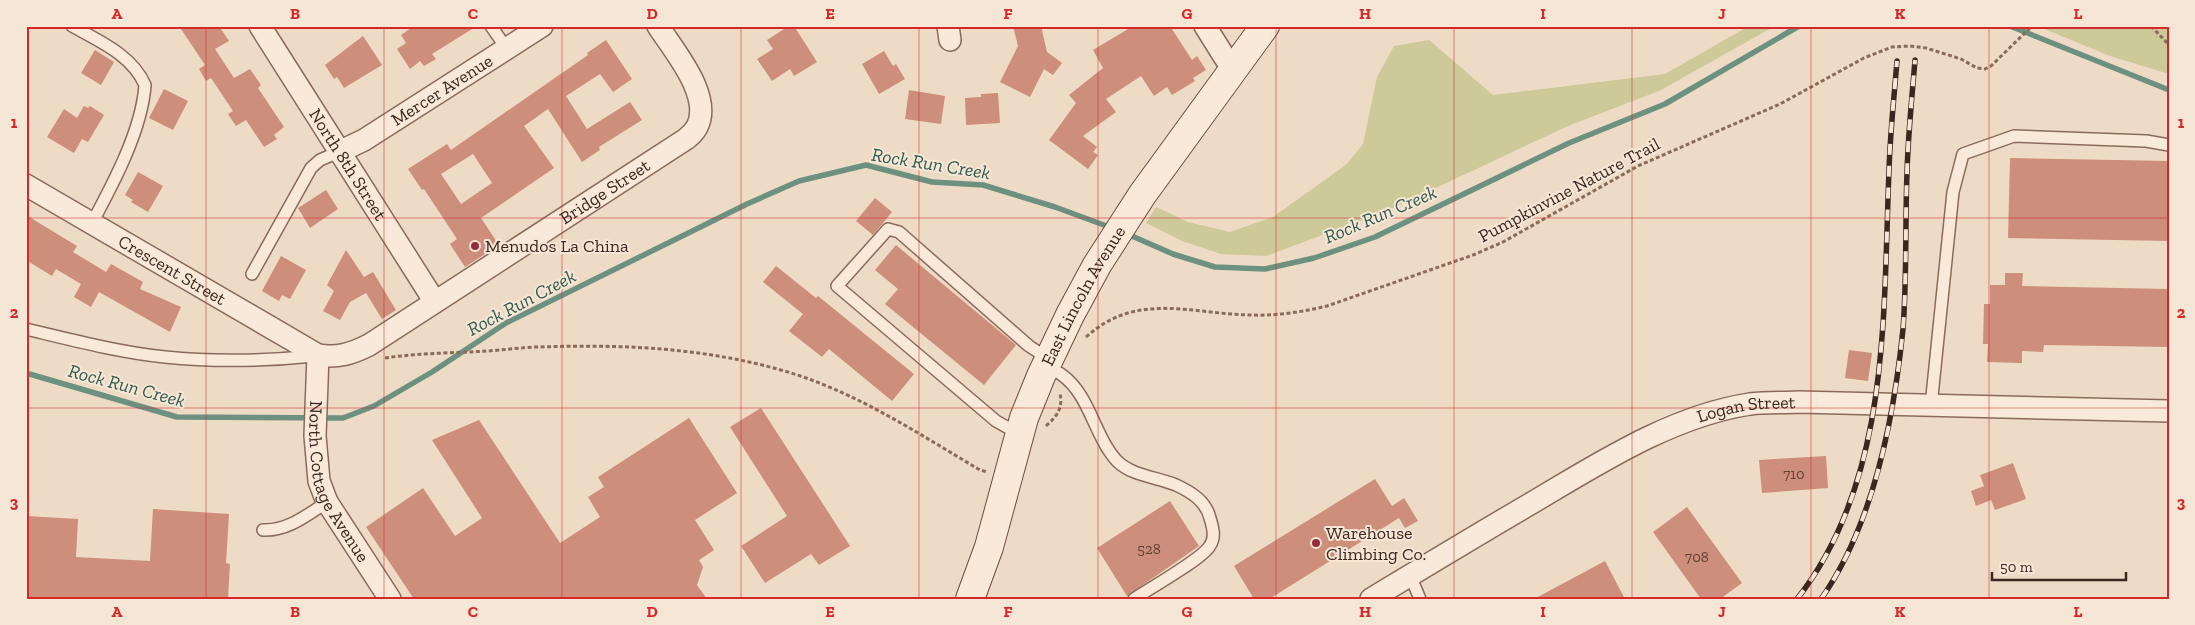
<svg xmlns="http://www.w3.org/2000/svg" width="2195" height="625" font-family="'Zilla Slab',serif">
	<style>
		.green { fill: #cdc999 }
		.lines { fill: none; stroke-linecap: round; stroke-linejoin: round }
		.stream { stroke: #6d9181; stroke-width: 5.5 }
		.building { fill: #cd8e7b; fill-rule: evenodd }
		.service-casing { stroke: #8a6b5b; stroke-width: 14 }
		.minor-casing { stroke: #8a6b5b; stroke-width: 24 }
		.secondary-casing { stroke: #6c4d3e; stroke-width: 30 }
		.path { stroke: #8a6b5b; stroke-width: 3; stroke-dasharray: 4 2.5; stroke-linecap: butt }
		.service { stroke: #f9e9d9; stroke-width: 11 }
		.minor { stroke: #f9e9d9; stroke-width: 21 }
		.secondary { stroke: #f9e9d9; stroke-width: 28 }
		.rail-casing { stroke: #3a271f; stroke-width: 5.5 }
		.rail { stroke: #f6e6d5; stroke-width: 4; stroke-dasharray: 11; stroke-linecap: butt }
		.grid { fill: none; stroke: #d62828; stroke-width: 1; stroke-opacity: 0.55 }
		.poi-dot { fill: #992b40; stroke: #f6e6d5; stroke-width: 2 }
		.labels { text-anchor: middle; stroke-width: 4; stroke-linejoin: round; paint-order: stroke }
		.number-label { font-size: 15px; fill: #5f4136 }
		.street-label { font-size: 18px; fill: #3a271f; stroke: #f6e6d5 }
		.poi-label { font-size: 18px; fill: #3a271f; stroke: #f6e6d5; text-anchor: start }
		.water-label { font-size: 19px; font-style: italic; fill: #2e5a4f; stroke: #f6e6d5 }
		.neatline { fill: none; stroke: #d62828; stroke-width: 2 }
		.grid-label { font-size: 16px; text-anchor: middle; font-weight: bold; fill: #d62828 }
	</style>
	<rect width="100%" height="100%" fill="#eedbc5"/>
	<path class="green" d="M 1749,26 L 1775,26 L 1659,91 L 1568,126 L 1382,213 L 1266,256 L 1221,254 L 1182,241 L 1146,223 L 1156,207 L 1188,222 L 1230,232 L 1273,217 L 1347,164 L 1363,144 L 1377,77 L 1394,46 L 1429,40 L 1493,95 L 1665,74 Z
		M 2045,26 L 2169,26 L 2169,74 L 2110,56 L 2042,28 Z"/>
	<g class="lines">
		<path class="stream" d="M 2010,26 L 2169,90
			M 1125,233 L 1173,254 L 1215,267 L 1265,269 L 1314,258 L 1375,237 L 1569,143 L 1665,104 L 1799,26
			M 26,373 L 177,417 L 343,418 L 374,406 L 432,372 L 506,323 L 747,204 L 799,181 L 866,165 L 932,182 L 983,185 L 1055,207 L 1112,228"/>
	</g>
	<path class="building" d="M 179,26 L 219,26 L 229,41 L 215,49 L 234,78 L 250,69 L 261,85 L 258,88 L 284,127 L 274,135 L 277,139 L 264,147 L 246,120 L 236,126 L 228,114 L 233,111 L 211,78 L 206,81 L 199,69 L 205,65 Z
		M 414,26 L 477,26 L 432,54 L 436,59 L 424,66 L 420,61 L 410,69 L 397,49 L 406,43 L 401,35 Z
		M 789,26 L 794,26 L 817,62 L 794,76 L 790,69 L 772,81 L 757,59 L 773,49 L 767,40 Z
		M 1013,26 L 1041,26 L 1047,52 L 1062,63 L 1053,75 L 1044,69 L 1030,97 L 1000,82 L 1018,46 Z
		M 1133,26 L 1170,26 L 1192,60 L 1197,56 L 1206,70 L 1193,78 L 1195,81 L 1172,95 L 1167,87 L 1154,96 L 1141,76 L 1106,99 L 1116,112 L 1083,136 L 1097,147 L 1093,152 L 1098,155 L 1088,169 L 1049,140 L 1076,103 L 1069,95 L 1103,68 L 1093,50 Z
		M 363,36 L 382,65 L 344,88 L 337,77 L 334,79 L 325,65 Z
		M 606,40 L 632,79 L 613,92 L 600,74 L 566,96 L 587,129 L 630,102 L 642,120 L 599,147 L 600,150 L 582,162 L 548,109 L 524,126 L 554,168 L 481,218 L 499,245 L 465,267 L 450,244 L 457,239 L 424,189 L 422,190 L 408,169 L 447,144 L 451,150 L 588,55 L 587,53 ZM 473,154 L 492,183 L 461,204 L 441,174 Z
		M 95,50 L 114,62 L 101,85 L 81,73 Z
		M 884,51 L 893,66 L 896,64 L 905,79 L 879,94 L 862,64 Z
		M 164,89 L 188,101 L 173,130 L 149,118 Z
		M 909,90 L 945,96 L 941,124 L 905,119 Z
		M 998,93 L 1000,123 L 966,125 L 965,98 L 981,97 L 981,94 Z
		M 84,106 L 88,108 L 90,106 L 104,115 L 88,142 L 82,139 L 74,153 L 47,137 L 64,109 L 77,118 Z
		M 2010,158 L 2169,161 L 2169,241 L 2008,238 Z
		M 138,172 L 163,186 L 148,212 L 131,202 L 133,200 L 125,195 Z
		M 326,190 L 338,209 L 310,228 L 298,208 Z
		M 875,198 L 892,212 L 873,235 L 856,221 Z
		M 26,215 L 77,246 L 73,252 L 106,272 L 111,264 L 143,282 L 140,289 L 181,307 L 170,332 L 99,292 L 91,307 L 74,297 L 81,284 L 56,269 L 52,276 L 26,260 Z
		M 896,245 L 1016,345 L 984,385 L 885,304 L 898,289 L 875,270 Z
		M 346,250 L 364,277 L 373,272 L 396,310 L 382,319 L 366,293 L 350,302 L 340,320 L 323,311 L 334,291 L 327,285 Z
		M 281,256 L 306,270 L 290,299 L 282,295 L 279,301 L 262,291 Z
		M 776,266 L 816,298 L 818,296 L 914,374 L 892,401 L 829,349 L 822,357 L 789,331 L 803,314 L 763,282 Z
		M 2005,273 L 2023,273 L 2022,286 L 2169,289 L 2169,347 L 2044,345 L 2043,352 L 2022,351 L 2022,363 L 1987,362 L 1988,344 L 1983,344 L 1984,304 L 1990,304 L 1990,285 L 2005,285 Z
		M 1849,350 L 1872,353 L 1868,381 L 1845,378 Z
		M 761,408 L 850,546 L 819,565 L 811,554 L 765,583 L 741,546 L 787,516 L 730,427 Z
		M 689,418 L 737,493 L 695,520 L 714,550 L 699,560 L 703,567 L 697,585 L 707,599 L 414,599 L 366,527 L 423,488 L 455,536 L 482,518 L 432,440 L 479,420 L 560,543 L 600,517 L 588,497 L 604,487 L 598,477 Z
		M 1826,456 L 1828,488 L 1762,493 L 1759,460 Z
		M 2013,463 L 2026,499 L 1995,510 L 1991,500 L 1976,506 L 1971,491 L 1984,486 L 1980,475 Z
		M 1375,479 L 1392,506 L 1404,498 L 1418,521 L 1405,528 L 1399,518 L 1269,599 L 1254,599 L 1234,566 Z
		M 1170,501 L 1199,546 L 1127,596 L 1097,548 Z
		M 1687,507 L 1742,583 L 1720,599 L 1701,599 L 1653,532 Z
		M 153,509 L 229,514 L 226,563 L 230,564 L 228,599 L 26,599 L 26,516 L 78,519 L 76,557 L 150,561 Z
		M 1605,561 L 1625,599 L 1534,599 Z"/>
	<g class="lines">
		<defs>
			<path id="service" d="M 72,26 C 99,41 132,55 145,85 C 142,130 113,184 92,223
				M 491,26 L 507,49
				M 252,274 L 311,168 L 320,160 L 341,151
				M 26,329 C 72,340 118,352 165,357 C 213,362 265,361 314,356
				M 1045,366 C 1051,369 1057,371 1062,375 C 1090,395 1094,436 1117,461 C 1132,476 1157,477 1176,485 C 1191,492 1206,501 1210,518 C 1213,528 1216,538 1209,547 C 1199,561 1150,588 1134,599
				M 1931,406 L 1953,192 L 1963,154 L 2014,136 L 2146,141 L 2169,145
				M 1019,434 L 996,421 L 837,286 L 888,229 L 899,232 L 1029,346 L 1049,359
				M 263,530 C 288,531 307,515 327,502
				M 1410,575 L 1420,599"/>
			<g id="minor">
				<path id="s1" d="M 260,26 L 435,302"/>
				<path d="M 948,26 L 950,40"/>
				<path d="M 1205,26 L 1232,69"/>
				<path id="s2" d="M 341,151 L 364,140 L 542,26"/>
				<path id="s3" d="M 26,185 L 318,355 C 338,358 351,354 369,345 L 686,139 C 690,136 694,132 697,127 C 713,96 674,51 658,26"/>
				<path id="s4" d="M 318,355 L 315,436 L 319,481 L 327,502 L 390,599"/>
				<path id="s5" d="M 1371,599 C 1424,567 1477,535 1530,504 C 1598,464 1671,416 1750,404 C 1766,402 1783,403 1799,402 L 2169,411"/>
			</g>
			<g id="secondary">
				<path id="s6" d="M 970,599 L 989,547 L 1024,418 L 1041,376 L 1070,315 L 1097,265 L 1142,195 L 1265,26"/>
			</g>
		</defs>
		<use href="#service" class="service-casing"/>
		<use href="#minor" class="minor-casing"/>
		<use href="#secondary" class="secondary-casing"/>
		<path class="path" d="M 2151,26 L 2169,45
			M 1086,337 C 1137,291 1190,314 1251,315 C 1276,316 1302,312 1327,306 L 1473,255 L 1503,242 L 1638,166 L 1780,104 L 1864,58 L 1892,47 L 1910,46 L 1926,48 L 1961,59 L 1977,68 L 1985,69 L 1991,66 L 2032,26
			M 385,358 C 419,353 454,353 487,351 C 505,350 523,347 540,347 C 626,344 709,348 791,373 C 859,394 919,434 980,470 L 987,472
			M 1046,426 C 1057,416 1063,409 1060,393"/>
		<use href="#service" class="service"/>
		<use href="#minor" class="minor"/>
		<use href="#secondary" class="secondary"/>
		<defs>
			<path id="rail" d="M 1797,599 C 1891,480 1883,313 1889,171 C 1890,134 1894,98 1897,61
				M 1821,599 C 1874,524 1894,418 1903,329 C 1907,277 1905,225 1907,173 C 1908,135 1912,97 1915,60"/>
		</defs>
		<use href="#rail" class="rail-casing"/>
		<use href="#rail" class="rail"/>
	</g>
	<path class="grid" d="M 206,26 L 206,599M 384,26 L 384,599M 562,26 L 562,599M 741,26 L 741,599M 919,26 L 919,599M 1098,26 L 1098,599M 1276,26 L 1276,599M 1454,26 L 1454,599M 1632,26 L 1632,599M 1811,26 L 1811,599M 1989,26 L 1989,599M 26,218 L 2169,218M 26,408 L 2169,408"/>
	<g class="poi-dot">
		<circle cx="475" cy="246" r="5"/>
		<circle cx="1316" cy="543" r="5"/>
	</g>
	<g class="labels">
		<g class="number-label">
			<text x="1794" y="479">710</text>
			<text x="1149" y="554">528</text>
			<text x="1697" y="562">708</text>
		</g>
		<g class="street-label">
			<text dy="6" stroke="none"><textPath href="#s2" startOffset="118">Mercer Avenue</textPath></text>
			<text dy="6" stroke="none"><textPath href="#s1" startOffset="164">North 8th Street</textPath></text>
			<text transform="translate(1569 190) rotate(-28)" y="6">Pumpkinvine Nature Trail</text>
			<text dy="6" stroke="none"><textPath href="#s3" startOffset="672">Bridge Street</textPath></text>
			<text dy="6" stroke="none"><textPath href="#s3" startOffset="169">Crescent Street</textPath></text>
			<text dy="6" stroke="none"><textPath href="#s6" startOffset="325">East Lincoln Avenue</textPath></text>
			<text dy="6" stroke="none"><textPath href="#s5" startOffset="424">Logan Street</textPath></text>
			<text dy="6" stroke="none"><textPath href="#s4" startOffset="132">North Cottage Avenue</textPath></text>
		</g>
		<g class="poi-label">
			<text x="485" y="252">Menudos La China</text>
			<text x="1326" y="539">Warehouse<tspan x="1326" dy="21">Climbing Co.</tspan></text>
		</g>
		<g class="water-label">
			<text transform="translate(931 163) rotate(9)" y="7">Rock Run Creek</text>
			<text transform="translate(1380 214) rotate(-23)" y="7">Rock Run Creek</text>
			<text transform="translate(521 302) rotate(-28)" y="7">Rock Run Creek</text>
			<text transform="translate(127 385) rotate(15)" y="7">Rock Run Creek</text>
		</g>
	</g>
	<rect width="2195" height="625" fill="none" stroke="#f6e6d5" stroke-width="55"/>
	<path d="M1992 572v8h134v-8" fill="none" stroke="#3a271f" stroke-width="2.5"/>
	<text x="2000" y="572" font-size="15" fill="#3a271f" stroke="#f6e6d5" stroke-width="4" paint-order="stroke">50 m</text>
	<rect x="28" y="28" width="2140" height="570" class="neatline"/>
	<g class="grid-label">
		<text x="117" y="19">A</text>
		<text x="295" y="19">B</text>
		<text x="473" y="19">C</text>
		<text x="652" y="19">D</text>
		<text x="830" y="19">E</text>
		<text x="1008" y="19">F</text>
		<text x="1187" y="19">G</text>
		<text x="1365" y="19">H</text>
		<text x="1543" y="19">I</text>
		<text x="1722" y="19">J</text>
		<text x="1900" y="19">K</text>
		<text x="2078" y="19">L</text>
		<text x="14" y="128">1</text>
		<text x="2181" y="128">1</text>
		<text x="14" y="318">2</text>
		<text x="2181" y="318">2</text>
		<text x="14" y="508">3</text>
		<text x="2181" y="508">3</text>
		<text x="117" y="617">A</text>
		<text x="295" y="617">B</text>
		<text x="473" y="617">C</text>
		<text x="652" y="617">D</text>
		<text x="830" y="617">E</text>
		<text x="1008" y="617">F</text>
		<text x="1187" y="617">G</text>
		<text x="1365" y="617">H</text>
		<text x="1543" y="617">I</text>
		<text x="1722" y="617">J</text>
		<text x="1900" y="617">K</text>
		<text x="2078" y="617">L</text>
	</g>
</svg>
